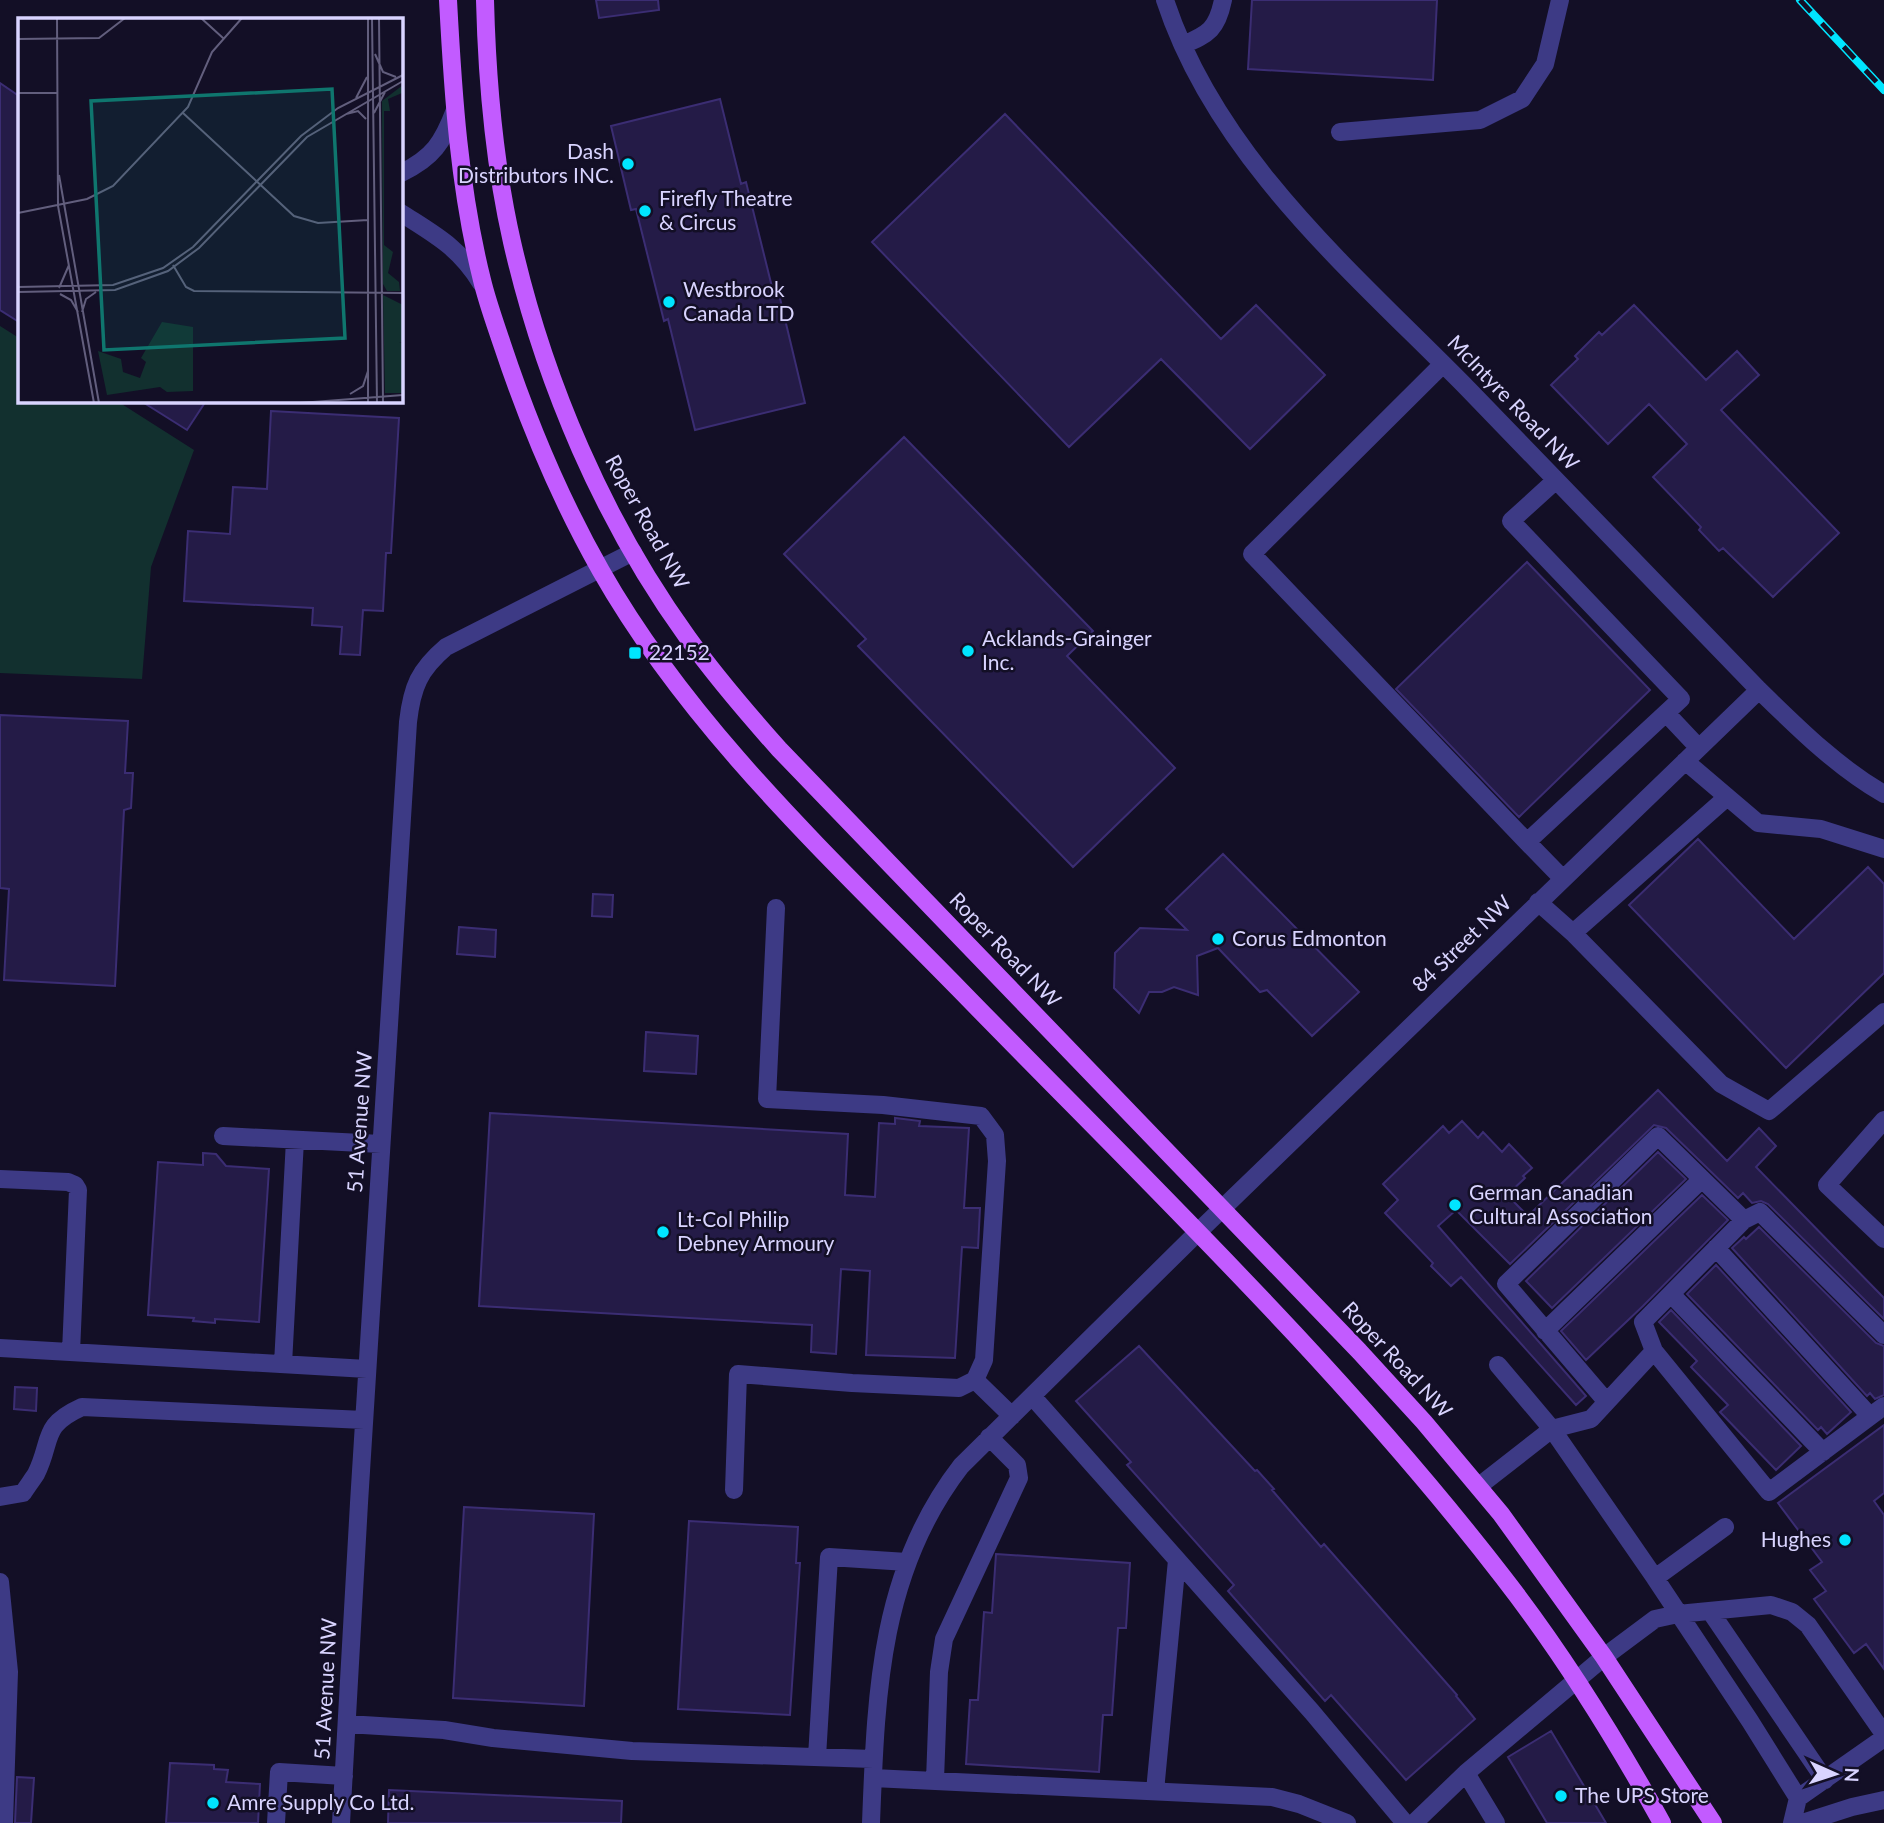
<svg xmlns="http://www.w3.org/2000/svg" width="1884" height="1823" font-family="Lato,sans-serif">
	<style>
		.green { fill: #12302f }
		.building { fill: #241b47; stroke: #3b2d73; stroke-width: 2 }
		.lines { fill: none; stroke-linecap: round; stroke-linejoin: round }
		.minor { stroke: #3d3a85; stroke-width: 18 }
		.major { stroke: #c25bff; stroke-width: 18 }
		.rail-casing { stroke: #00e5ff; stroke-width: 8 }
		.rail { stroke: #130f26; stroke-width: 5; stroke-dasharray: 16; stroke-linecap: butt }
		.poi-dot { fill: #00e5ff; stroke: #130f26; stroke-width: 2.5 }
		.labels { text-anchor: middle; stroke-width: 5; stroke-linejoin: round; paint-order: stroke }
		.poi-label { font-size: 21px; fill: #d9d4ff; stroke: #130f26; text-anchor: start }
		.street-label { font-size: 21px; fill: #d9d4ff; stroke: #130f26 }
		.inset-road { fill: none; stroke: #625e7d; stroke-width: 2 }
		.view { fill: #0f766e; fill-opacity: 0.15; stroke: #0f766e; stroke-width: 3.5 }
		.inset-edge { fill: none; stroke: #d9d4ff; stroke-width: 3.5 }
	</style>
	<rect width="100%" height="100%" fill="#130f26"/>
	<path class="green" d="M 0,326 L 19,338 L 19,401 L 117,401 L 194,450 L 151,567 L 142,679 L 0,673 Z"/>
	<path class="building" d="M 596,0 L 658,0 L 659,10 L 599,18 Z
		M 1252,0 L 1437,0 L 1433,80 L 1248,69 Z
		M 0,83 L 19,96 L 19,322 L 0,310 Z
		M 720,99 L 741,184 L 746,182 L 773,291 L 778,290 L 805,403 L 695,430 L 668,319 L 664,321 L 636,209 L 631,210 L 611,126 Z
		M 1005,114 L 1221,339 L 1256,305 L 1325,375 L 1250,449 L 1161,359 L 1069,447 L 872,242 Z
		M 1634,305 L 1706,380 L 1737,351 L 1759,375 L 1721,410 L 1839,533 L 1773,597 L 1723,548 L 1719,551 L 1699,530 L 1701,527 L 1653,477 L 1687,444 L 1649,404 L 1608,444 L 1551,385 L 1578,359 L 1575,356 L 1599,332 L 1602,335 Z
		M 141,401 L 206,401 L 187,430 Z
		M 271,411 L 399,418 L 391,553 L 386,553 L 383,611 L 363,610 L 360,655 L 340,654 L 342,627 L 312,625 L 313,608 L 184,601 L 188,531 L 230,534 L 233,487 L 267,489 Z
		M 904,437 L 1093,631 L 1067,656 L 1175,768 L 1073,867 L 858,646 L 866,639 L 784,554 Z
		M 1527,562 L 1650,690 L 1519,817 L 1396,689 Z
		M 0,715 L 128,721 L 125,773 L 133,773 L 131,808 L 124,810 L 115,986 L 4,980 L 9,889 L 0,888 Z
		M 1698,839 L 1794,939 L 1868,867 L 1884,884 L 1884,973 L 1786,1068 L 1629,905 Z
		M 1223,854 L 1359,992 L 1312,1036 L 1267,990 L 1260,992 L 1218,948 L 1197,956 L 1198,995 L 1174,987 L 1162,992 L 1149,992 L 1139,1013 L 1114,988 L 1115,953 L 1140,928 L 1187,930 L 1166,909 Z
		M 593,894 L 613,895 L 612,917 L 592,916 Z
		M 459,927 L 496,930 L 495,957 L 457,954 Z
		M 646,1032 L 698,1036 L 696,1074 L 644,1071 Z
		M 1658,1090 L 1727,1161 L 1759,1128 L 1776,1146 L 1756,1167 L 1884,1298 L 1884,1319 L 1768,1204 L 1761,1201 L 1752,1203 L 1743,1193 L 1738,1198 L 1666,1128 L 1654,1125 L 1510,1264 L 1456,1210 L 1438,1226 L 1586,1396 L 1576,1405 L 1461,1277 L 1451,1286 L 1431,1266 L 1433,1263 L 1385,1213 L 1398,1200 L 1383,1184 L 1443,1126 L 1449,1133 L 1462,1121 L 1478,1138 L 1483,1132 L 1502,1152 L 1509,1144 L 1532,1168 L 1523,1176 L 1525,1178 L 1507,1195 L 1528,1216 Z
		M 490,1113 L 848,1134 L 845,1195 L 875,1197 L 879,1123 L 895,1124 L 895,1118 L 920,1121 L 919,1126 L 969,1128 L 964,1208 L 980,1208 L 978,1248 L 962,1247 L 955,1358 L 866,1355 L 870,1271 L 841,1269 L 836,1354 L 811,1352 L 812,1325 L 479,1306 Z
		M 1658,1152 L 1686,1179 L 1552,1308 L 1526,1281 Z
		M 203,1153 L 216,1154 L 226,1166 L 269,1169 L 259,1322 L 215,1319 L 215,1323 L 193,1321 L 194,1318 L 148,1315 L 158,1162 L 203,1165 Z
		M 1702,1195 L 1728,1220 L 1643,1306 L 1586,1360 L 1561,1331 Z
		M 1759,1227 L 1876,1343 L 1884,1346 L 1884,1395 L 1875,1399 L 1870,1393 L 1867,1396 L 1732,1248 L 1744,1237 L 1746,1239 Z
		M 1716,1265 L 1851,1412 L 1827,1434 L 1821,1427 L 1818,1430 L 1687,1294 Z
		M 1671,1310 L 1801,1446 L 1776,1470 L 1720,1412 L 1728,1405 L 1691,1367 L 1697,1361 L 1659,1322 Z
		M 1139,1346 L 1255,1471 L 1257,1470 L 1274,1489 L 1272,1490 L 1321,1547 L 1324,1544 L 1457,1695 L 1456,1696 L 1475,1719 L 1406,1780 L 1331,1695 L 1325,1701 L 1228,1591 L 1234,1585 L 1127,1465 L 1131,1462 L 1076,1401 Z
		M 15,1387 L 37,1388 L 36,1411 L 14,1409 Z
		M 1884,1425 L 1884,1493 L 1874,1501 L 1884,1515 L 1884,1669 L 1866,1644 L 1854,1653 L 1814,1599 L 1826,1591 L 1810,1570 L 1822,1562 L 1778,1503 Z
		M 464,1507 L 594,1514 L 584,1706 L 453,1698 Z
		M 689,1521 L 798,1527 L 796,1563 L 800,1563 L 790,1715 L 678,1709 Z
		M 996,1554 L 1130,1563 L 1126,1628 L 1118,1628 L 1112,1715 L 1103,1715 L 1099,1772 L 966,1764 L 970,1700 L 978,1700 L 984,1612 L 992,1613 Z
		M 1551,1731 L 1590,1796 L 1606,1823 L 1547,1823 L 1508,1757 Z
		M 170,1763 L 214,1765 L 214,1769 L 228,1770 L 226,1782 L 260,1784 L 258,1823 L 166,1823 Z
		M 17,1777 L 34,1778 L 31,1823 L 15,1823 Z
		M 389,1790 L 622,1801 L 621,1823 L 388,1823 Z"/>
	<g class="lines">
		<path class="minor" d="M 1165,0 C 1217,159 1355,274 1468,389 C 1566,489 1662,590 1759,690 C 1798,728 1837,767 1884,794
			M 1183,45 C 1209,34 1217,29 1223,0
			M 1340,132 L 1480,120 L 1522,99 L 1545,64 L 1560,0
			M 401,173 C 433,158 443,142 455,110
			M 401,213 C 435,235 459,247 481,283
			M 1443,364 L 1252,554 L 1527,842 L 1681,699 L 1511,521 L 1556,480
			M 1666,713 L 1699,748
			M 1685,761 L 1758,823 L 1821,829 L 1884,849
			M 1527,842 L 1563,879
			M 1538,902 L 1573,933 L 1721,1084 L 1769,1111 L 1884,1012
			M 776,908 L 767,1099 L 883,1105 L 981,1116 L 995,1135 L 997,1161 L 984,1360 L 975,1380
			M 1573,933 L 1726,798
			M 1884,1120 L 1827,1185 L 1884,1239
			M 223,1136 L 381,1144
			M 0,1179 L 68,1182 L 75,1185 L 78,1190 L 71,1352
			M 1716,1248 L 1870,1416
			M 1671,1294 L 1823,1452
			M 1545,1331 L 1702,1179
			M 0,1348 L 367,1369
			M 1654,1351 L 1643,1322 L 1744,1220
			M 283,1364 L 295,1140
			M 1498,1365 L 1552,1429 L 1591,1419 L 1654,1351 L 1769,1492 L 1884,1406
			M 1032,1396 L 1312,1712 L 1405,1823
			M 1606,1401 L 1506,1284 L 1658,1136 L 1744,1220 L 1760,1212 L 1884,1335
			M 1479,1486 L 1552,1429 L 1655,1578 L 1725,1527
			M 734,1490 L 738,1374 L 852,1383 L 959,1388 L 975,1380 L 1012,1416
			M 0,1497 L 23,1493 C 27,1487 32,1480 36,1474 C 53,1440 40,1426 82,1407 L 364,1420
			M 1655,1578 L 1750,1721 L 1798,1798 L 1792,1823
			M 0,1582 L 9,1672 L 4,1823
			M 1710,1611 L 1825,1780
			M 347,1724 L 444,1730 L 493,1738 L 632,1751 L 873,1759
			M 817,1757 L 829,1557 L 907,1562
			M 1466,1773 L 1496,1823
			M 873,1778 L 1272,1797 L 1299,1804 L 1347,1823
			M 935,1780 L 939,1672 L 944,1639 L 1019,1478 L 1017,1465 L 989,1437
			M 1155,1791 L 1177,1560
			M 1798,1798 L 1884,1738
			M 276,1823 L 279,1772 L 344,1776
			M 341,1823 L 359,1503 L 408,722 C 412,687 419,670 446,647 L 633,552
			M 871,1823 C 876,1695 879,1572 961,1466 L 1197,1233 L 1759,690
			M 1414,1823 L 1466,1773 L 1604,1657 L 1655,1619 L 1678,1614 L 1771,1605 L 1792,1612 L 1808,1625 L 1884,1734
			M 1802,1823 L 1852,1807 L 1884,1800"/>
		<path class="major" d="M 448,0 C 453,94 459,188 482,280 C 487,301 495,323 502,344 C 528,422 560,499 601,571 C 692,731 832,859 960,990 C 1145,1180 1341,1367 1503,1577 C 1563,1654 1615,1738 1662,1823
			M 485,0 C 487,81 494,163 512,242 C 544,382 604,522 688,638 C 716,677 747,713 779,749 L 1359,1351 L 1424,1422 L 1501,1514 L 1604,1657 L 1713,1823"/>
		<defs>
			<path id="rail" d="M 1800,0 L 1884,90"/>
		</defs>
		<use href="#rail" class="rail-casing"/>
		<use href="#rail" class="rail"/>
	</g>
	<g class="poi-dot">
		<circle cx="628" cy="164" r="7"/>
		<circle cx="645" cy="211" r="7"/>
		<circle cx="669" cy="302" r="7"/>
		<circle cx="968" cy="651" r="7"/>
		<rect x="628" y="646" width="14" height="14" rx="3.5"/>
		<circle cx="1218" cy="939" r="7"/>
		<circle cx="1455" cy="1205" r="7"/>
		<circle cx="663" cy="1232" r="7"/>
		<circle cx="1845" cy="1540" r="7"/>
		<circle cx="1561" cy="1796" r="7"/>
		<circle cx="213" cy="1803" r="7"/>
	</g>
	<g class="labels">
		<g class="poi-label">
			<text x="614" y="159" text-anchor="end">Dash<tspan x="614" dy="24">Distributors INC.</tspan></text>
			<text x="659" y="206">Firefly Theatre<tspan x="659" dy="24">&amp; Circus</tspan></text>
			<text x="683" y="297">Westbrook<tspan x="683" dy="24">Canada LTD</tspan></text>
			<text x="982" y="646">Acklands-Grainger<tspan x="982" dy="24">Inc.</tspan></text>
			<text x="649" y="660">22152</text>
			<text x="1232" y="946">Corus Edmonton</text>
			<text x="1469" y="1200">German Canadian<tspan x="1469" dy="24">Cultural Association</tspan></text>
			<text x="677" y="1227">Lt-Col Philip<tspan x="677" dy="24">Debney Armoury</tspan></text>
			<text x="1831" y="1547" text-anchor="end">Hughes</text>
			<text x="1575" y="1803">The UPS Store</text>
			<text x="227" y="1810">Amre Supply Co Ltd.</text>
		</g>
		<g class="street-label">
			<text transform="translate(1513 403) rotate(46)" y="7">McIntyre Road NW</text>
			<text transform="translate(647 522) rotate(61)" y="7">Roper Road NW</text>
			<text transform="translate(1462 944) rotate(-44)" y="7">84 Street NW</text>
			<text transform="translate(1005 950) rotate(46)" y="7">Roper Road NW</text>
			<text transform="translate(360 1122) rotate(-86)" y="7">51 Avenue NW</text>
			<text transform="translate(1397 1360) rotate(47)" y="7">Roper Road NW</text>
			<text transform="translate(326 1689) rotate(-87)" y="7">51 Avenue NW</text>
		</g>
	</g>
	<g transform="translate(18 18)">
		<rect width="385" height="385" fill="#130f26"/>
		<path d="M 385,67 L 384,75 L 370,81 L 372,93 L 366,93 L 366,227 L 375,234 L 370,255 L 381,264 L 382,273 L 369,273 L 365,266 L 364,83 ZM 365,277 L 385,287 L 385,324 L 381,324 L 385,325 L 385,375 L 367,375 ZM 144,304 L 175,309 L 175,373 L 149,374 L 142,369 L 89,377 L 80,333 L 103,341 L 105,354 L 122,360 L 128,344 L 123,340 Z" fill="#12302f"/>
		<path class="inset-road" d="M 39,0 L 40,188 L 76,385M 183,0 L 205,20M 350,0 L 350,385M 354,0 L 359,385M 361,0 L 365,385M 0,21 L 81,20 L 107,0M 357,36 L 365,54 L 378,59M 0,75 L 39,75M 338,80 L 349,59M 165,95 L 276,198 L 300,205 L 350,202M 356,95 L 367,74M 328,96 L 340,93 L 348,101M 41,157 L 81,385M 0,195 L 69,181 L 95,168 L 170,89 L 194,34 L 224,0M 155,247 L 168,269 L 176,273 L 385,275M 0,269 L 95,267 L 145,250 L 175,229 L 283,118 L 320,90 L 385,57M 41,270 L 51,247M 0,274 L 97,272 L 150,253 L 181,230 L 289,119 L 385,63M 42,276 L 53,282 L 60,294M 64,294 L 68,281 L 78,274M 332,376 L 345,368 L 350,353M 282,385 L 385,377"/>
		<path class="view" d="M 314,71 L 327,320 L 86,332 L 73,83 Z"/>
		<rect width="385" height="385" class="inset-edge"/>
	</g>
	<g transform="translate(1835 1774) rotate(93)" stroke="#130f26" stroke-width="5" paint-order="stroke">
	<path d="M0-5L12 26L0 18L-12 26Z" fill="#d9d4ff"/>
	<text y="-10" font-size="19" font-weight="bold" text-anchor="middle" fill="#d9d4ff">N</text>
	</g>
</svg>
